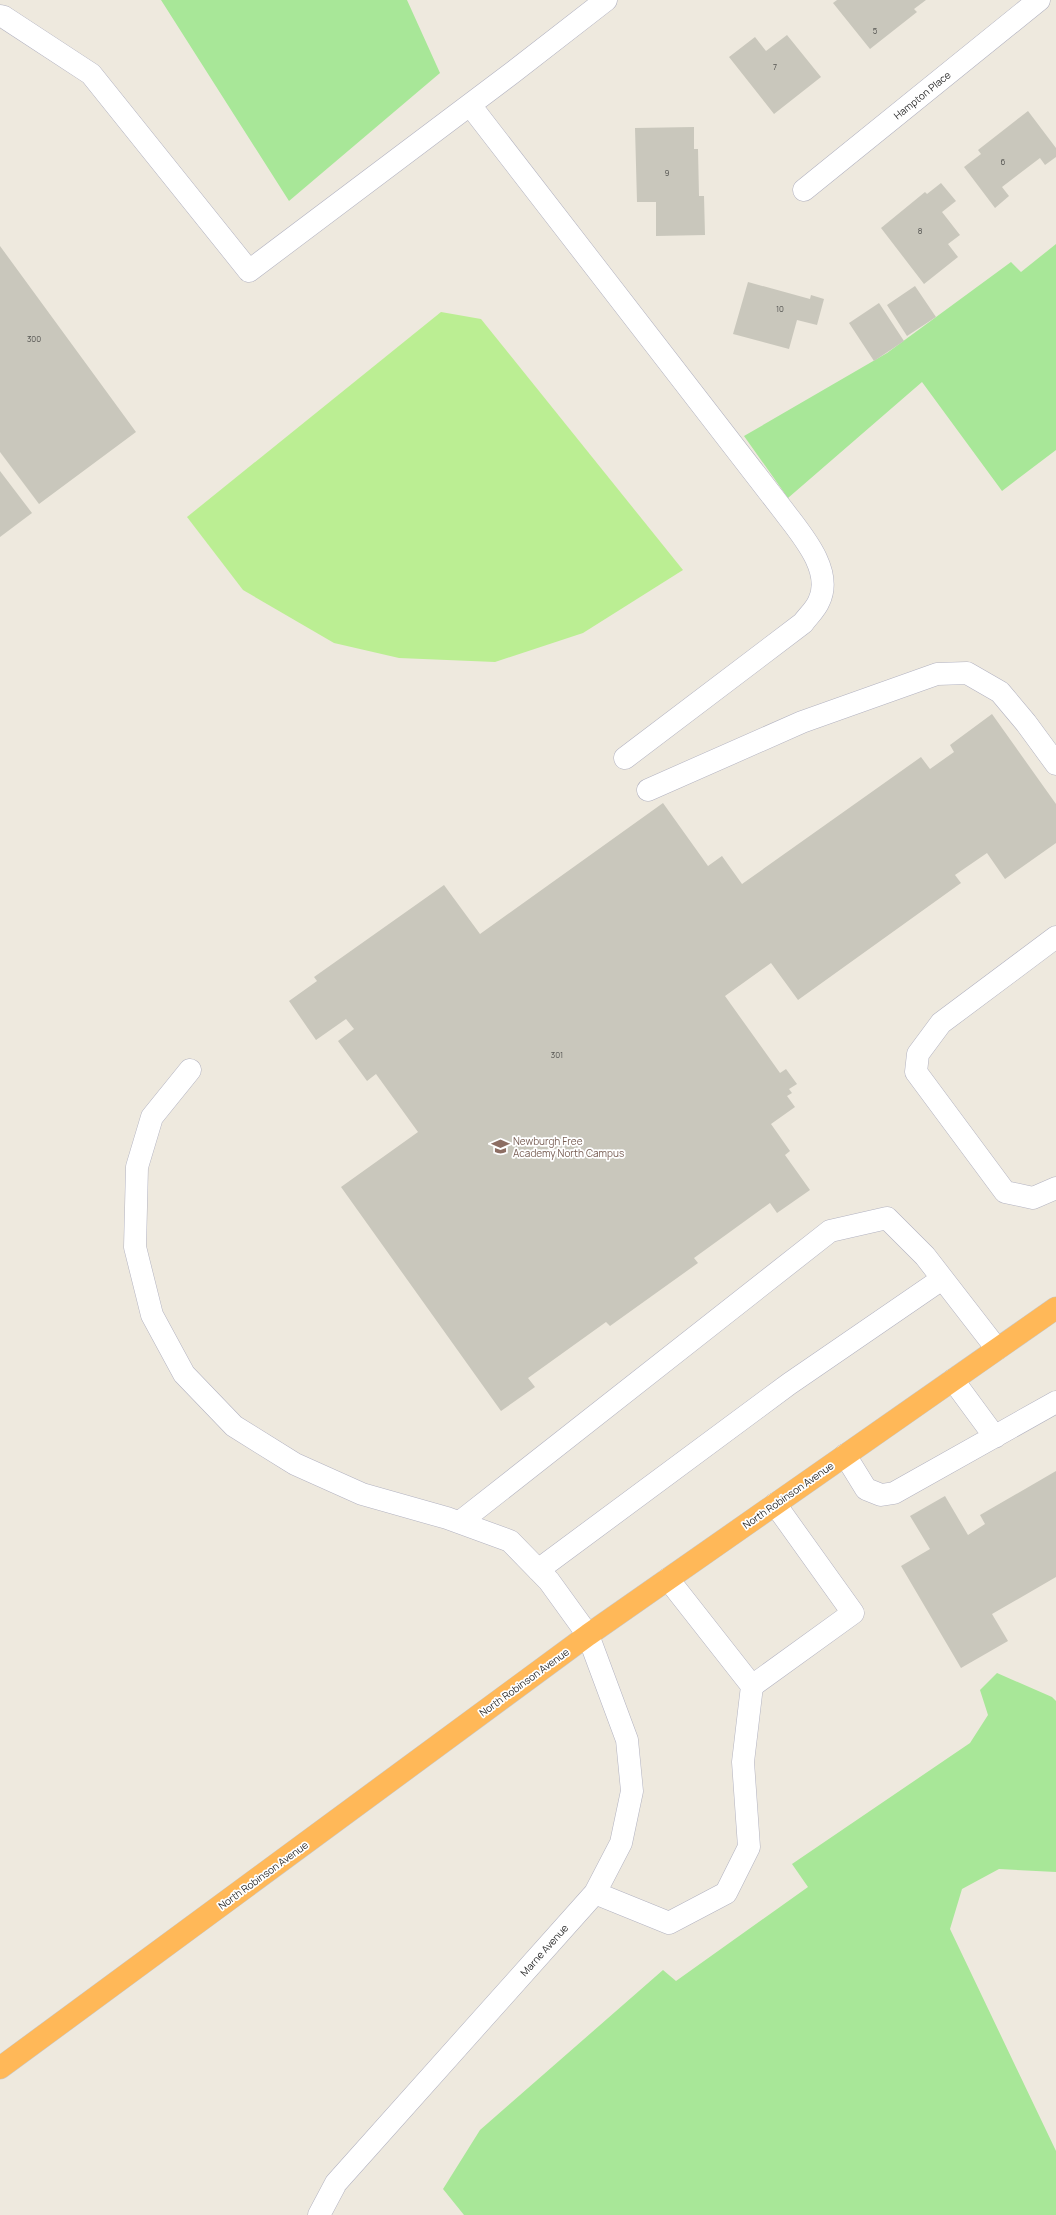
<svg xmlns="http://www.w3.org/2000/svg" width="1056" height="2215" font-family="Manrope,sans-serif">
	<style>
		.green { fill: #a8e798 }
		.pitch { fill: #bbee93 }
		.building { fill: #c9c7bc }
		.lines { fill: none; stroke-linecap: round; stroke-linejoin: round }
		.minor-casing { stroke: #b2b2c0; stroke-width: 23 }
		.highway-casing { stroke: #c8c8c8; stroke-width: 23 }
		.minor { stroke: #fff; stroke-width: 22 }
		.highway { stroke: #ffb858; stroke-width: 22 }
		.labels { text-anchor: middle; stroke-width: 3.5; stroke-linejoin: round; paint-order: stroke }
		.number-label { font-size: 8px; fill: #535350 }
		.street-label { font-size: 10px; fill: #2c2c2c; stroke: #fff }
		.education-label { font-size: 10px; fill: #785e54; stroke: #fff; text-anchor: start }
	</style>
	<rect width="100%" height="100%" fill="#eee9de"/>
	<path class="green" d="M 161,0 L 407,0 L 440,73 L 289,201 Z
		M 1056,244 L 1056,450 L 1002,491 L 922,382 L 788,498 L 744,436 L 887,353 L 1011,262 L 1021,272 Z
		M 997,1673 L 1052,1697 L 1056,1701 L 1056,1872 L 999,1869 L 962,1889 L 950,1929 L 1056,2151 L 1056,2215 L 464,2215 L 443,2189 L 480,2130 L 663,1970 L 676,1981 L 808,1887 L 792,1864 L 970,1743 L 988,1715 L 980,1690 Z"/>
	<path class="pitch" d="M 441,312 L 481,319 L 683,570 L 583,633 L 495,662 L 399,658 L 334,643 L 243,590 L 187,517 Z"/>
	<path class="building" d="M 837,0 L 926,0 L 914,9 L 917,12 L 870,49 L 833,3 Z
		M 787,35 L 821,77 L 774,114 L 729,57 L 755,37 L 766,51 Z
		M 1028,111 L 1056,148 L 1056,157 L 1045,165 L 1040,158 L 1002,187 L 1009,196 L 995,208 L 964,167 L 981,154 L 978,150 Z
		M 694,127 L 694,149 L 698,149 L 699,196 L 704,196 L 705,235 L 656,236 L 656,202 L 637,202 L 635,128 Z
		M 941,183 L 956,201 L 942,212 L 960,235 L 948,244 L 958,257 L 924,284 L 881,228 L 925,192 L 927,194 Z
		M 0,246 L 136,432 L 39,504 L 0,452 Z
		M 748,282 L 810,299 L 811,295 L 824,299 L 817,325 L 797,320 L 789,349 L 733,334 Z
		M 915,286 L 936,317 L 907,336 L 887,305 Z
		M 879,303 L 904,341 L 874,361 L 849,323 Z
		M 0,471 L 32,513 L 0,537 Z
		M 992,714 L 1056,804 L 1056,843 L 1005,879 L 987,853 L 955,875 L 961,883 L 798,1000 L 771,963 L 725,996 L 780,1073 L 786,1069 L 797,1084 L 789,1089 L 792,1093 L 787,1096 L 795,1107 L 771,1124 L 790,1151 L 785,1155 L 810,1190 L 777,1213 L 770,1203 L 694,1258 L 698,1263 L 610,1326 L 606,1322 L 528,1378 L 535,1387 L 501,1411 L 341,1187 L 418,1132 L 376,1074 L 367,1081 L 338,1041 L 354,1029 L 346,1019 L 316,1040 L 289,1001 L 317,981 L 314,977 L 444,885 L 480,934 L 663,803 L 708,866 L 722,856 L 742,884 L 921,757 L 930,769 L 954,752 L 950,745 Z
		M 1056,1471 L 1056,1577 L 992,1614 L 1008,1641 L 961,1668 L 901,1566 L 930,1549 L 910,1516 L 945,1496 L 968,1535 L 985,1524 L 980,1515 Z"/>
	<g class="lines">
		<defs>
			<path id="minor" d="M 0,16 L 4,17 L 91,74 L 249,271 L 512,73 L 606,0
				M 470,105 L 783,510 C 800,533 834,570 819,601 C 816,609 808,616 803,623 L 625,758
				M 804,190 L 1039,0
				M 648,790 L 802,722 L 937,674 L 967,673 L 1000,692 L 1026,723 L 1056,764
				M 1056,937 L 941,1023 L 918,1054 L 916,1072 L 1005,1192 L 1033,1198 L 1056,1188
				M 190,1070 L 152,1117 L 137,1167 L 135,1247 L 152,1315 L 184,1374 L 234,1426 L 295,1464 L 362,1494 L 447,1518 L 510,1541 L 549,1581 L 588,1635 L 627,1740 L 632,1791 L 621,1843 L 595,1893 L 336,2183 L 319,2215
				M 953,1380 L 995,1437
				M 845,1455 L 866,1489 L 881,1495 L 894,1493 L 1056,1402
				M 460,1522 L 830,1231 L 887,1218 L 925,1256 L 997,1349
				M 538,1570 L 789,1384 L 942,1279
				M 668,1579 L 752,1686 L 853,1613 L 775,1504
				M 595,1893 L 669,1923 L 726,1893 L 749,1847 L 743,1762 L 752,1686"/>
			<path id="highway" d="M 0,2068 L 588,1635 L 1056,1308"/>
		</defs>
		<use href="#minor" class="minor-casing"/>
		<use href="#highway" class="highway-casing"/>
		<use href="#minor" class="minor"/>
		<use href="#highway" class="highway"/>
	</g>
	<defs>
		<symbol id="school-bare" viewBox="-9 -9 18 18"><path d="M0-5L7-2L0 1L-7-2ZM-4 1L0 2.5L4 1V4Q0 6-4 4Z" fill="#8d6e63" stroke="#fff" stroke-width="2.5" paint-order="stroke"/></symbol>
	</defs>
	<g fill-rule="evenodd">
		<use href="#school-bare" x="488" y="1134" width="25" height="25"/>
	</g>
	<g class="labels">
		<g class="number-label">
			<text x="875" y="34">5</text>
			<text x="775" y="70">7</text>
			<text x="1003" y="165">6</text>
			<text x="667" y="176">9</text>
			<text x="920" y="234">8</text>
			<text x="780" y="312">10</text>
			<text x="34" y="342">300</text>
			<text x="557" y="1058">301</text>
		</g>
		<g class="street-label">
			<text transform="translate(922 95) rotate(-39)" y="4">Hampton Place</text>
			<text transform="translate(788 1495) rotate(-35)" y="4">North Robinson Avenue</text>
			<text transform="translate(524 1682) rotate(-36)" y="4">North Robinson Avenue</text>
			<text transform="translate(263 1875) rotate(-36)" y="4">North Robinson Avenue</text>
			<text transform="translate(544 1950) rotate(-48)" y="4">Marne Avenue</text>
		</g>
		<g class="education-label">
			<text x="513" y="1145">Newburgh Free<tspan x="513" dy="12">Academy North Campus</tspan></text>
		</g>
	</g>
</svg>
